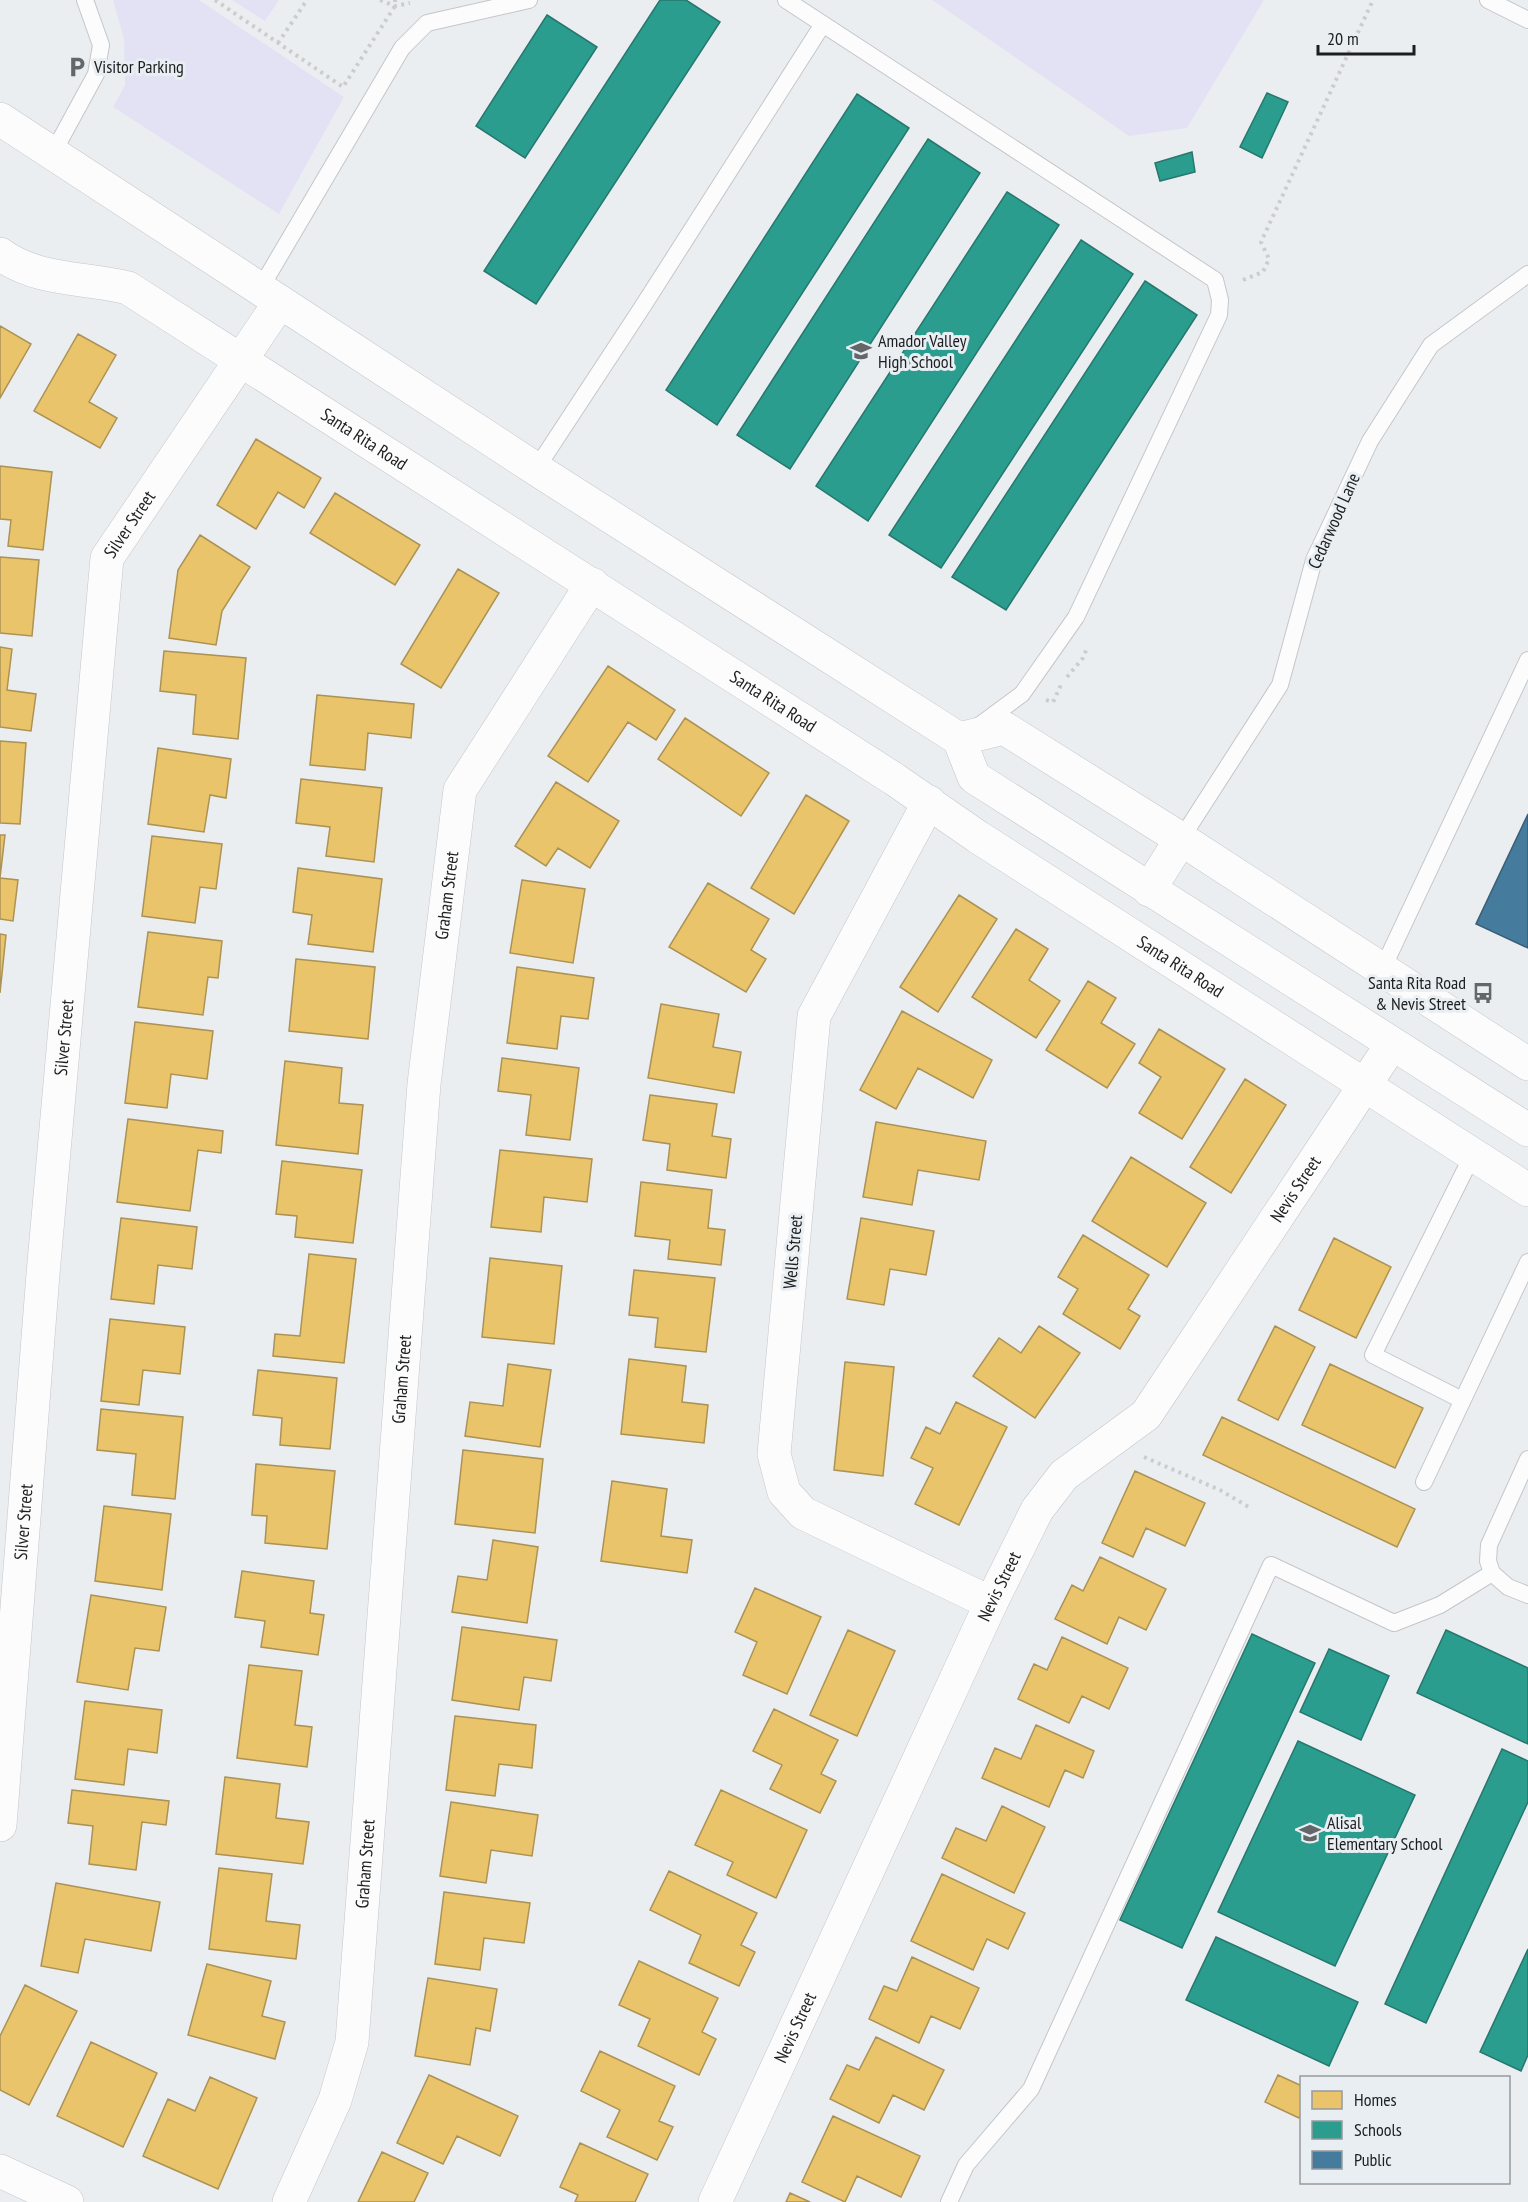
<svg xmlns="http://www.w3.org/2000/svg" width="1528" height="2202" font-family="'PT Sans Narrow',sans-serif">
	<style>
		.green { fill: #e3e2f4 }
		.homes { fill: #e9c46a; stroke: #ac9254; stroke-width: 1.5 }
		.schools { fill: #2a9d8f; stroke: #26776d; stroke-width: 1.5 }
		.public { fill: #457b9d; stroke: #395f77; stroke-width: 1.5 }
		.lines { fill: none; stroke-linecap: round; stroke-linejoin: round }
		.service-casing { stroke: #c4c6c9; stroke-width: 18 }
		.minor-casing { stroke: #c4c6c9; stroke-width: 34 }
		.secondary-casing { stroke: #c4c6c9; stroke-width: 34 }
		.path { stroke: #cbcdcd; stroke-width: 4; stroke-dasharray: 3 4.5; stroke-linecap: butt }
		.service { stroke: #fcfcfd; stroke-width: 16 }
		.minor { stroke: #fcfcfd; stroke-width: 33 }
		.secondary { stroke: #fcfcfd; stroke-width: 33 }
		.labels { text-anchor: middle; stroke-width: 6; stroke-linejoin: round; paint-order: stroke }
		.poi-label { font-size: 18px; fill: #1c1e1f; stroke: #e9eef3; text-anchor: start }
		.street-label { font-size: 18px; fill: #1c1e1f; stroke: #e9eef3 }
	</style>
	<rect width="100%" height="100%" fill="#ebeef1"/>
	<path class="green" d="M 113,0 L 199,0 L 344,97 L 279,214 L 113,107 L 125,85 L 124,39 Z
		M 232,0 L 279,0 L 265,21 Z
		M 932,0 L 1264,0 L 1187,128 L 1129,136 Z"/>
	<path class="homes" d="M 0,326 L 31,344 L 0,398 Z
		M 78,334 L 116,355 L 89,402 L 117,418 L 100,448 L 34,411 Z
		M 256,439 L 321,478 L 304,508 L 278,492 L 256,529 L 217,505 Z
		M 0,466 L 52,472 L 43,550 L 8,546 L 11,520 L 0,519 Z
		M 335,493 L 420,545 L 395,585 L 310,533 Z
		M 200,535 L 250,567 L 222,611 L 216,645 L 169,638 L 178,570 Z
		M 0,557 L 39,560 L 32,636 L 0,633 Z
		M 458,569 L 499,593 L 441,688 L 401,664 Z
		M 0,647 L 12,649 L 7,690 L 36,694 L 31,731 L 0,727 Z
		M 164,651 L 246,658 L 238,739 L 193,734 L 196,695 L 160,691 Z
		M 608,666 L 675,710 L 656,740 L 628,722 L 588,782 L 548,756 Z
		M 317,695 L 414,704 L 411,738 L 368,733 L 365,770 L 310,765 Z
		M 685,718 L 769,773 L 741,816 L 658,759 Z
		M 0,741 L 26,743 L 20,824 L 0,823 Z
		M 158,748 L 231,759 L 226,798 L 210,795 L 204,832 L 148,824 Z
		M 301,779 L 382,788 L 374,862 L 326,856 L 330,827 L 296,823 Z
		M 556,782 L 619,821 L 590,868 L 558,848 L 546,866 L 515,846 Z
		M 806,795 L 849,821 L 794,914 L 751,888 Z
		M 0,835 L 5,835 L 0,878 L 18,880 L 13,921 L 0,919 Z
		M 152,836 L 222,844 L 216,889 L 200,887 L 195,923 L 142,916 Z
		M 298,868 L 382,879 L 373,952 L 308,944 L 312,915 L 293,912 Z
		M 522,880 L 585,889 L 573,963 L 510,953 Z
		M 708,883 L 769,919 L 751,950 L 766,959 L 746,992 L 669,947 Z
		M 959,895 L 997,919 L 938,1012 L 900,987 Z
		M 1016,929 L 1048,949 L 1029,980 L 1060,1001 L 1036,1038 L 972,997 Z
		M 148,932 L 222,941 L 218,978 L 208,977 L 203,1015 L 138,1007 Z
		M 0,934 L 6,935 L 0,993 Z
		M 296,959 L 375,967 L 368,1039 L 289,1031 Z
		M 517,967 L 594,978 L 588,1019 L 561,1016 L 557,1049 L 507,1043 Z
		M 1088,981 L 1116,998 L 1101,1023 L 1135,1044 L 1107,1088 L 1046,1050 Z
		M 661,1004 L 719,1014 L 713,1047 L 741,1052 L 734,1093 L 648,1078 Z
		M 902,1011 L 992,1060 L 973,1098 L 918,1068 L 896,1109 L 860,1090 Z
		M 135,1022 L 213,1031 L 207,1079 L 171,1074 L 167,1108 L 125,1103 Z
		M 1159,1029 L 1225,1069 L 1182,1139 L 1139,1113 L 1161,1077 L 1139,1063 Z
		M 502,1058 L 579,1068 L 570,1140 L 526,1135 L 531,1095 L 498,1091 Z
		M 285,1061 L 342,1068 L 339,1103 L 363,1105 L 358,1154 L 276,1145 Z
		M 1245,1079 L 1286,1105 L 1231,1193 L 1190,1167 Z
		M 650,1095 L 717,1104 L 712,1136 L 731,1139 L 726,1178 L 667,1170 L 670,1144 L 643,1140 Z
		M 128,1119 L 223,1131 L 221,1153 L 198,1150 L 190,1211 L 117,1202 Z
		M 876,1122 L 986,1141 L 979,1180 L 918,1170 L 912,1205 L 863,1197 Z
		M 500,1150 L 592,1159 L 587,1202 L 544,1197 L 541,1232 L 491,1227 Z
		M 1131,1157 L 1206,1203 L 1167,1267 L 1092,1221 Z
		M 282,1161 L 362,1170 L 353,1243 L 295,1237 L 297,1216 L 276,1214 Z
		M 641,1182 L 712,1190 L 708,1228 L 725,1230 L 721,1265 L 668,1259 L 670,1240 L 635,1236 Z
		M 121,1218 L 197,1227 L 192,1269 L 158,1265 L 154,1304 L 111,1299 Z
		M 861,1218 L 934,1231 L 926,1275 L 890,1269 L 884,1305 L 847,1299 Z
		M 1083,1235 L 1149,1275 L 1128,1309 L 1140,1316 L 1120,1349 L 1063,1314 L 1078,1289 L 1058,1277 Z
		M 1334,1238 L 1391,1267 L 1356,1338 L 1299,1310 Z
		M 309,1254 L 356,1259 L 344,1363 L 273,1356 L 275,1334 L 300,1336 Z
		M 490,1258 L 562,1266 L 554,1344 L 482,1337 Z
		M 634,1270 L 715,1278 L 706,1352 L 655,1347 L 658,1318 L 629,1315 Z
		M 110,1319 L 185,1327 L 180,1374 L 143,1370 L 139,1405 L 101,1401 Z
		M 1039,1326 L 1080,1353 L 1035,1418 L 973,1376 L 999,1338 L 1021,1353 Z
		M 1275,1326 L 1315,1347 L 1278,1420 L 1238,1400 Z
		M 629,1359 L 686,1366 L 682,1402 L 708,1405 L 704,1443 L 621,1434 Z
		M 845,1362 L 894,1367 L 883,1476 L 834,1470 Z
		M 508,1364 L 551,1370 L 540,1447 L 465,1436 L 470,1402 L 503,1406 Z
		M 1330,1364 L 1423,1408 L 1395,1468 L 1302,1425 Z
		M 258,1370 L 337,1378 L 330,1449 L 280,1445 L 282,1418 L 253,1415 Z
		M 956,1402 L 1007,1427 L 959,1525 L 915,1504 L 933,1468 L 911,1458 L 926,1427 L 940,1434 Z
		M 101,1409 L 183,1417 L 175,1499 L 132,1495 L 136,1454 L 97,1450 Z
		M 1222,1417 L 1415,1509 L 1397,1547 L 1203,1455 Z
		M 463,1450 L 543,1459 L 535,1533 L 455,1524 Z
		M 256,1464 L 335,1471 L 327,1549 L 265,1543 L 267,1516 L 252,1515 Z
		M 1135,1471 L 1205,1503 L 1185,1546 L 1146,1528 L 1133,1557 L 1102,1543 Z
		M 612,1481 L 667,1489 L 661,1536 L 692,1540 L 687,1573 L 601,1561 Z
		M 104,1506 L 171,1514 L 162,1590 L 95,1581 Z
		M 493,1540 L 538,1547 L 527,1623 L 452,1612 L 458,1576 L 487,1580 Z
		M 1100,1557 L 1166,1589 L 1146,1630 L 1119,1617 L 1107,1644 L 1055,1619 L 1072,1585 L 1083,1591 Z
		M 242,1571 L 314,1581 L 310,1613 L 324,1615 L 318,1655 L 261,1647 L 265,1621 L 235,1617 Z
		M 755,1588 L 821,1617 L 787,1694 L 743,1675 L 757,1642 L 735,1632 Z
		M 91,1595 L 166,1607 L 159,1651 L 135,1648 L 128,1690 L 77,1682 Z
		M 462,1627 L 557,1640 L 551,1681 L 524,1677 L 519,1710 L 452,1700 Z
		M 848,1630 L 895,1651 L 857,1736 L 810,1715 Z
		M 1062,1637 L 1128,1668 L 1109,1709 L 1082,1696 L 1069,1723 L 1018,1699 L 1034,1664 L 1047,1670 Z
		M 249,1665 L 302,1671 L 295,1725 L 312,1727 L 307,1767 L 237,1758 Z
		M 85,1701 L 162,1710 L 157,1753 L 128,1749 L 124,1785 L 75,1779 Z
		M 774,1709 L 838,1740 L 821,1774 L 836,1781 L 820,1813 L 770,1789 L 782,1765 L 753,1751 Z
		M 455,1716 L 536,1725 L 532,1768 L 499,1764 L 495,1796 L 446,1790 Z
		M 1036,1725 L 1094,1751 L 1083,1778 L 1065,1770 L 1049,1807 L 982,1778 L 995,1748 L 1021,1759 Z
		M 225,1777 L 280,1784 L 276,1818 L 309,1822 L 303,1864 L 216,1854 Z
		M 72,1790 L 169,1801 L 166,1825 L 142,1822 L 136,1870 L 89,1864 L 93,1826 L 68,1823 Z
		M 721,1790 L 807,1830 L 776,1898 L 727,1875 L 733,1862 L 695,1845 Z
		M 451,1802 L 538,1815 L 532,1856 L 491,1850 L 486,1883 L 440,1876 Z
		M 1002,1806 L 1045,1827 L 1014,1893 L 942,1858 L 956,1828 L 986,1841 Z
		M 219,1868 L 272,1874 L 266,1921 L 300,1925 L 296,1959 L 209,1949 Z
		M 669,1871 L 757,1913 L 741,1945 L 755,1952 L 739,1986 L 689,1963 L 701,1935 L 650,1910 Z
		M 942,1874 L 1025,1913 L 1008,1949 L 987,1939 L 973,1970 L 911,1941 Z
		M 56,1883 L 160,1902 L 151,1951 L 85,1939 L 78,1973 L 41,1966 Z
		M 444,1892 L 530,1903 L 524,1943 L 484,1938 L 480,1970 L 435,1964 Z
		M 912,1957 L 979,1988 L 960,2029 L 931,2016 L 919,2043 L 869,2019 L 884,1986 L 897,1991 Z
		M 639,1961 L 718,1998 L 702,2032 L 716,2039 L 699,2075 L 638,2046 L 650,2019 L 619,2005 Z
		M 207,1964 L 271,1981 L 262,2016 L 285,2022 L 275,2059 L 188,2035 Z
		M 428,1978 L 497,1989 L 490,2031 L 476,2028 L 470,2065 L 415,2056 Z
		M 25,1985 L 77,2011 L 29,2105 L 0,2090 L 0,2036 Z
		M 876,2037 L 944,2070 L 924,2110 L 893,2095 L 879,2123 L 830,2099 L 847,2065 L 859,2070 Z
		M 91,2042 L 157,2073 L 123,2147 L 57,2116 Z
		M 600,2051 L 675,2086 L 659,2121 L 673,2127 L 657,2160 L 607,2137 L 620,2110 L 581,2091 Z
		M 429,2075 L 518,2116 L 500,2156 L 457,2136 L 443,2164 L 397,2143 Z
		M 1278,2075 L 1302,2086 L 1302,2113 L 1299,2118 L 1265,2102 Z
		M 210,2077 L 257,2098 L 218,2189 L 143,2156 L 168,2099 L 195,2111 Z
		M 833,2116 L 920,2156 L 901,2197 L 857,2176 L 845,2202 L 802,2182 Z
		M 580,2143 L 648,2174 L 635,2202 L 575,2202 L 578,2195 L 560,2187 Z
		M 382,2152 L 428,2173 L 414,2202 L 358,2202 Z
		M 790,2193 L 810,2202 L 786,2202 Z"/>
	<path class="schools" d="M 660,0 L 686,0 L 720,22 L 536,304 L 484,271 Z
		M 547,15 L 597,47 L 525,158 L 476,126 Z
		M 1267,93 L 1288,102 L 1262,158 L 1240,147 Z
		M 857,94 L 909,128 L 717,425 L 666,390 Z
		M 928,139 L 980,173 L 790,469 L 737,435 Z
		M 1192,152 L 1195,172 L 1160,181 L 1155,163 Z
		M 1007,192 L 1059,225 L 868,521 L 816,486 Z
		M 1081,240 L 1133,274 L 941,568 L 889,535 Z
		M 1145,281 L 1197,315 L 1006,610 L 952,577 Z
		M 1446,1630 L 1528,1668 L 1528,1744 L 1417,1693 Z
		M 1252,1634 L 1315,1663 L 1182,1948 L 1120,1920 Z
		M 1329,1649 L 1389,1676 L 1361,1740 L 1300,1712 Z
		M 1298,1741 L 1415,1795 L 1335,1966 L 1218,1912 Z
		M 1502,1749 L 1528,1761 L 1528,1802 L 1426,2023 L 1385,2004 Z
		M 1216,1937 L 1358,2002 L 1329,2066 L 1186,2000 Z
		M 1528,1949 L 1528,2055 L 1521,2071 L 1480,2052 Z"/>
	<path class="public" d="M 1528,814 L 1528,948 L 1476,924 Z"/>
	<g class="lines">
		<defs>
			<path id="service" d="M 786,0 L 1215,280 L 1220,300 L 1219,315 L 1076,617 L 1022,694 L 980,725
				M 1488,0 L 1528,20
				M 53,153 L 96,74 L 101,45 L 85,0
				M 260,289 L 402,48 L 427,23 L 529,0
				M 536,469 L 643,306 L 823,24
				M 1181,839 L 1280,685 L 1314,560 L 1370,441 L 1431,345 L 1528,274
				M 1382,970 L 1528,660
				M 1462,1400 L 1373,1355 L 1473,1154
				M 1528,1459 L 1489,1545 L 1488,1561 L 1492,1573 L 1508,1587 L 1528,1595
				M 1424,1482 L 1528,1262
				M 949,2202 L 966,2165 L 1031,2089 L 1271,1565 L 1394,1623 L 1440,1605 L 1492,1573"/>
			<g id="minor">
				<path id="s1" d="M 0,254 C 38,282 86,277 128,288 L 894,779 L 978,837 L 1528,1190"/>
				<path d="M 929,802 L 814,1016 L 774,1454 L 784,1492 L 803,1513 L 991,1603"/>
				<path id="s2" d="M 0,1825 L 43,1274 L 107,558 L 280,302"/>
				<path d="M 0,2171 L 67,2202"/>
				<path id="s3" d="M 289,2202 L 335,2100 L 352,2042 L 424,1084 L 460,790 L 592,584"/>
				<path id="s4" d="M 715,2202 L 991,1603 L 1037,1510 L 1064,1475 L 1146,1415 L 1392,1044"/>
			</g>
			<path id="secondary" d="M 0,119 L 536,469 L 959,739 L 974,777 L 1528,1130
				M 959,739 L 1004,728 L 1181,839 L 1528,1064
				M 1149,890 L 1181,839"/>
		</defs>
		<use href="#service" class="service-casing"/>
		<use href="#minor" class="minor-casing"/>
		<use href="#secondary" class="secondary-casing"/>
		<path class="path" d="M 215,0 L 343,87 L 395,6 L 395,0
			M 380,0 L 395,6 L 410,3
			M 278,43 L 307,0
			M 1243,280 L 1263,272 L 1269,259 L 1261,242 L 1373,0
			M 1067,677 L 1083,658 L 1087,648
			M 1046,700 L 1053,702 L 1061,685
			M 1144,1457 L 1220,1490 L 1252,1509"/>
		<use href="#service" class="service"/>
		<use href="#minor" class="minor"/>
		<use href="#secondary" class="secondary"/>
	</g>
	<defs>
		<symbol id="parking-bare" viewBox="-9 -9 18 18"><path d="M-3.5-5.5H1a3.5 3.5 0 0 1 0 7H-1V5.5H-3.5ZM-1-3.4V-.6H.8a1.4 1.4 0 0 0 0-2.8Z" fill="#646768" stroke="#e9eef3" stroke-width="2.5" paint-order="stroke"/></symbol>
		<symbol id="school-bare" viewBox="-9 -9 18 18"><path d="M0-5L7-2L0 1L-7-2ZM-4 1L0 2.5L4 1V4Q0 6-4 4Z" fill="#646768" stroke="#e9eef3" stroke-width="2.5" paint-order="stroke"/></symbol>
		<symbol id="bus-bare" viewBox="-9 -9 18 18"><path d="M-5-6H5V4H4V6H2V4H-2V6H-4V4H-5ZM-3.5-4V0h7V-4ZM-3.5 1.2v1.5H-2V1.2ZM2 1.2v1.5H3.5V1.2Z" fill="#646768" stroke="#e9eef3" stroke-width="2.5" paint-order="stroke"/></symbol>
	</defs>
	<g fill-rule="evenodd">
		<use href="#parking-bare" x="62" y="52" width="30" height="30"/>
		<use href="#school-bare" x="846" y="336" width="30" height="30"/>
		<use href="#bus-bare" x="1468" y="978" width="30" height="30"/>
		<use href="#school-bare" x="1295" y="1818" width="30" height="30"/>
	</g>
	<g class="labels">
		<g class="poi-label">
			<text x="94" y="73">Visitor Parking</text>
			<text x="878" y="347">Amador Valley<tspan x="878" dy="21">High School</tspan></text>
			<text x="1466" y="989" text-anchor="end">Santa Rita Road<tspan x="1466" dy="21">&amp; Nevis Street</tspan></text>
			<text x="1327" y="1829">Alisal<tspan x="1327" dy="21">Elementary School</tspan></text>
		</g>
		<g class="street-label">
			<text dy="6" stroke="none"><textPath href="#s1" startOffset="414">Santa Rita Road</textPath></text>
			<text transform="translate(1334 521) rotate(-66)" y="6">Cedarwood Lane</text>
			<text dy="6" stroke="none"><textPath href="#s2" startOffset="1312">Silver Street</textPath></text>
			<text dy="6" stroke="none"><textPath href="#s1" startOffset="900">Santa Rita Road</textPath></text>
			<text dy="6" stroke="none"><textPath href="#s3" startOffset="1323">Graham Street</textPath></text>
			<text dy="6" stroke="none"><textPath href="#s1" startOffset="1386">Santa Rita Road</textPath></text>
			<text dy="6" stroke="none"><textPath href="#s2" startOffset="790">Silver Street</textPath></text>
			<text dy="6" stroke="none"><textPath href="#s4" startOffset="1180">Nevis Street</textPath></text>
			<text transform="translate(793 1252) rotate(-85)" y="6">Wells Street</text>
			<text dy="6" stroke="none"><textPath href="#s3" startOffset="837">Graham Street</textPath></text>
			<text dy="6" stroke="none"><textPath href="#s2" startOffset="304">Silver Street</textPath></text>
			<text dy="6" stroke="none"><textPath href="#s4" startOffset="678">Nevis Street</textPath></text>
			<text dy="6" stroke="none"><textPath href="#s3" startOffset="351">Graham Street</textPath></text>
			<text dy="6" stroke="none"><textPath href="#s4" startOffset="192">Nevis Street</textPath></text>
		</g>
	</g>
	<rect x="1300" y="2076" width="210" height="108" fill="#e9eef3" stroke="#979b9e" stroke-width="1.5"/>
	<rect x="1312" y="2091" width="30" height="18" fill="#e9c46a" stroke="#979b9e" stroke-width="1.5"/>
	<text x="1354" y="2106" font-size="18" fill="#1c1e1f">Homes</text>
	<rect x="1312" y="2121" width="30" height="18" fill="#2a9d8f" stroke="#979b9e" stroke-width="1.5"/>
	<text x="1354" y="2136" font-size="18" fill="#1c1e1f">Schools</text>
	<rect x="1312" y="2151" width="30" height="18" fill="#457b9d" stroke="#979b9e" stroke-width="1.5"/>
	<text x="1354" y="2166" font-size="18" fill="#1c1e1f">Public</text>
	<path d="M1318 45v9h96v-9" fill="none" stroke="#1c1e1f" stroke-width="3"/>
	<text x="1327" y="45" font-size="18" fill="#1c1e1f" stroke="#e9eef3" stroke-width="4.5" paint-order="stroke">20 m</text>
</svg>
